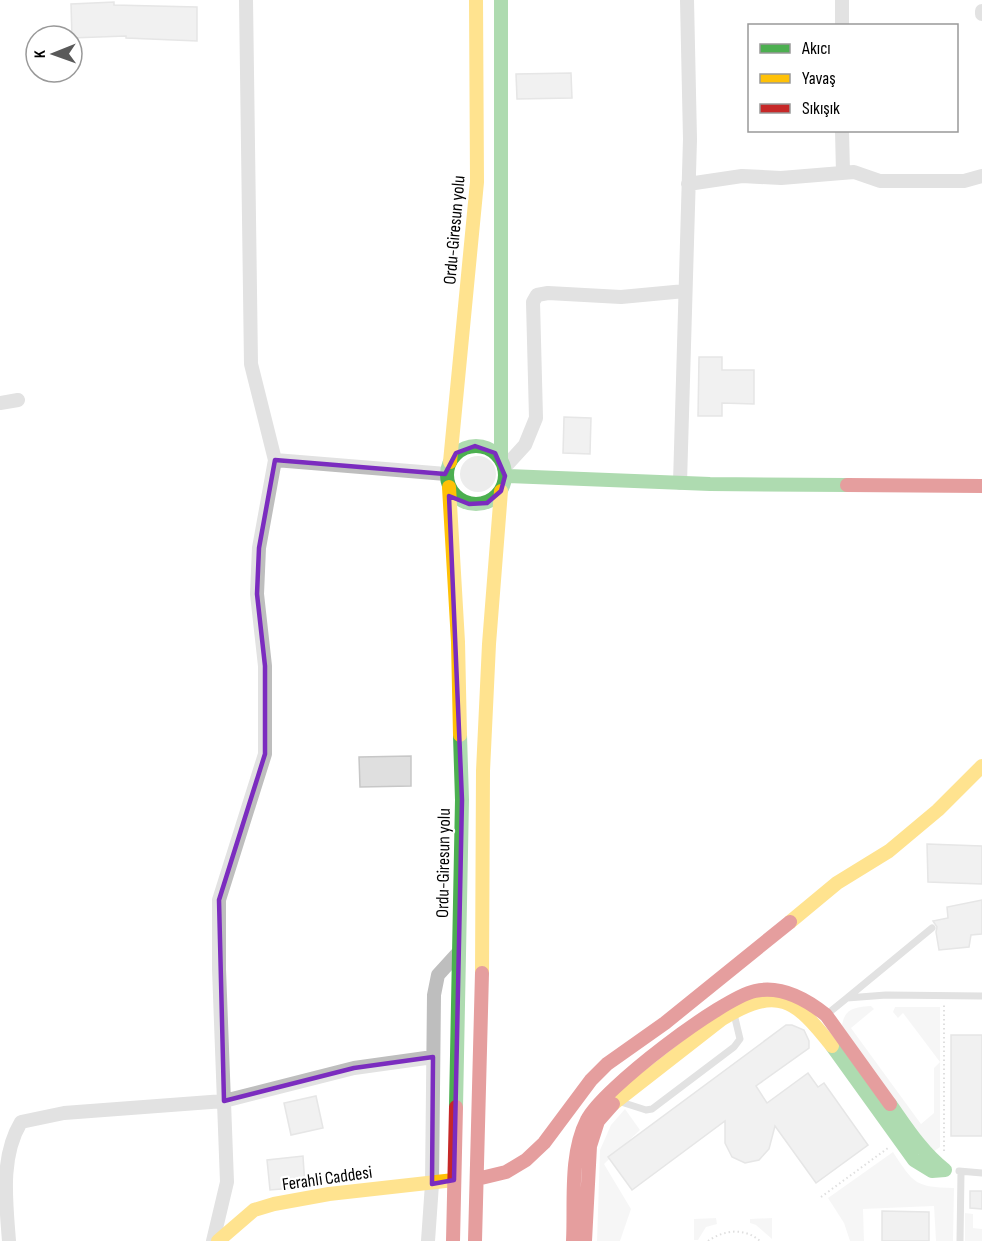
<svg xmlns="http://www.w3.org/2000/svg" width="982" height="1241" font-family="'Sofia Sans Condensed',sans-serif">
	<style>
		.green { fill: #ececec }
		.building { fill: #dfdfdf; stroke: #c7c7c7; stroke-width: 1.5 }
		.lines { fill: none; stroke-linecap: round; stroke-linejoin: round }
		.path { stroke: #b9b9b9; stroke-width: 2; stroke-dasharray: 1.5 3; stroke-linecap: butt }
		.lane { stroke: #bebebe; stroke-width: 7 }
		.street { stroke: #bebebe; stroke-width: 14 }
		.fast { stroke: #4caf50; stroke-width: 14 }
		.slow { stroke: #ffc107; stroke-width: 14 }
		.jam { stroke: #c62828; stroke-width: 14 }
		.marked { fill: none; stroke: #7b2cbf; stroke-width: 4.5; stroke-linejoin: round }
		.labels { text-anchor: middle; stroke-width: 4.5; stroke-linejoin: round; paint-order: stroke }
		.street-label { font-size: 18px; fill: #000; stroke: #fff }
	</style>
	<rect width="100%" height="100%" fill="#fff"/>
	<path class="green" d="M460 474a18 18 0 1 1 36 0a18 18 0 1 1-36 0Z
		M 871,1006 L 874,1009 L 851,1028 L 921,1124 L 934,1113 L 934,1068 L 940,1062 L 903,1013 L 898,1018 L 893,1012 L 895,1007 L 940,1007 L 940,1147 L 933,1152 L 842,1026 C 844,1008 856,1007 871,1006 Z
		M 625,1109 L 640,1130 L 604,1164 L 631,1209 L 620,1241 L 597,1241 L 600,1150 L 611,1125 Z
		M 893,1152 C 914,1184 915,1187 954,1188 L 953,1241 L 936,1241 L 934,1206 L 863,1209 L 864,1241 L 850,1241 L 844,1223 L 828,1198 Z
		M 965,1213 L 973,1214 L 973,1228 L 982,1229 L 982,1241 L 965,1241 Z
		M 716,1218 L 717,1224 L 706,1227 L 698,1240 L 694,1240 L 694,1219 Z
		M 772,1218 L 772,1239 L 756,1225 L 750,1223 L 750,1219 Z"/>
	<path class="building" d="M 114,2 L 114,5 L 197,7 L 197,41 L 126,38 L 126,36 L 72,38 L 71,4 Z
		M 571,73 L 572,98 L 517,99 L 516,74 Z
		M 699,357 L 722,357 L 722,370 L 754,370 L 754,404 L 722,403 L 722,416 L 698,416 Z
		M 564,417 L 591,418 L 590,454 L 563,453 Z
		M 411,756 L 411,786 L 360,787 L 359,757 Z
		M 927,844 L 982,846 L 982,884 L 928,882 Z
		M 982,900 L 982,934 L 971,935 L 969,947 L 939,950 L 936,932 L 937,927 L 933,921 L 948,918 L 947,907 Z
		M 786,1025 L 792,1025 L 804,1030 L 809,1041 L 809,1048 L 756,1086 L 767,1103 L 808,1073 L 818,1087 L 824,1083 L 868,1145 L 816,1183 L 775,1126 L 769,1149 L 759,1160 L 745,1163 L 732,1157 L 725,1143 L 725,1121 L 632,1190 L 608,1157 Z
		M 951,1035 L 982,1035 L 982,1136 L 951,1136 Z
		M 316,1096 L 323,1128 L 291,1135 L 284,1103 Z
		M 303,1156 L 305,1187 L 270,1190 L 267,1160 Z
		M 970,1191 L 982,1191 L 982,1209 L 970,1208 Z
		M 882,1211 L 929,1212 L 929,1241 L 882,1241 Z"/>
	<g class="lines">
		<path class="path" d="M 944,1151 L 944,1004
			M 821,1197 L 888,1148
			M 708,1241 C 724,1230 744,1227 760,1241"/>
		<path class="lane" d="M 847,998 L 932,928
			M 826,1015 L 847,998 L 886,995 L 982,996
			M 621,1102 L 646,1110 L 652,1109 L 734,1047 L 740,1039 L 734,1014
			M 959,1171 L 982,1173
			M 960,1241 L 961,1172"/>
		<path class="street" d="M 982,11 L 982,14
			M 842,26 L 842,0
			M 842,130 L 843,173
			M 688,184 L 742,176 L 781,178 L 854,172 L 880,181 L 964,181 L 982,176
			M 0,403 L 18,400
			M 275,460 L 446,474
			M 504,468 L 525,445 L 536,418 L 533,302 L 537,295 L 548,293 L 621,297 L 685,291
			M 680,483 L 690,139 L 687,0
			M 9,1241 C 6,1201 0,1157 21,1122 L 64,1113 L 224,1101 L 354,1068 L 433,1057
			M 213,1241 L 227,1182 L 219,969 L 219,900 L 265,754 L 265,666 L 257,594 L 259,548 L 275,460 L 251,364 L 246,0
			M 428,1241 L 432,1184 L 434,995 L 438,975 L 458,953"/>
		<path class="fast" d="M 501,0 L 501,460
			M447 475a29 29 0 1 1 58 0a29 29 0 1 1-58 0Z
			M 505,476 L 710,484 L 847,485
			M 832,1046 L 914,1160 L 932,1171 L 945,1170 C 922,1152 907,1128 890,1104
			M 456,1107 L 462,800 L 460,735"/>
		<path class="slow" d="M 450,462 L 477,182 L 476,0
			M 449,487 L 458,642 L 460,735
			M 790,922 L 837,883 L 889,851 L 938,810 L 982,766
			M 482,973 L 483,771 L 489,644 L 501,491
			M 613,1104 L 722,1019 C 778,985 795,999 832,1046
			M 218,1241 L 254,1210 L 274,1204 L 329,1194 L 454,1180"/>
		<path class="jam" d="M 847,485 L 982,486
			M 477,1179 L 506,1172 L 526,1160 L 544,1143 L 591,1080 L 607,1064 L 665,1023 L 790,922
			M 453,1241 L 456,1107
			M 475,1241 L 482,973
			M 573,1241 C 575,1203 569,1155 587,1120 C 602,1089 722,998 755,991 C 781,985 806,999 826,1015 L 890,1104
			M 585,1241 L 590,1146 L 598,1121 L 613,1104"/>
	</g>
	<path d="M0 0H982V1241H0ZM 475,446 L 495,453 L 505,476 L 501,491 L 487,503 L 469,504 L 449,496 L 462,800 L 454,1180 L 432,1184 L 433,1057 L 354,1068 L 224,1101 L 219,900 L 265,754 L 265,666 L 257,594 L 259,548 L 275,460 L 445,474 L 456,453 Z" fill="#fff" fill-opacity=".55" fill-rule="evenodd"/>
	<path class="marked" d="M 475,446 L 495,453 L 505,476 L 501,491 L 487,503 L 469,504 L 449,496 L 462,800 L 454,1180 L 432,1184 L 433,1057 L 354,1068 L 224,1101 L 219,900 L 265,754 L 265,666 L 257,594 L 259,548 L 275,460 L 445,474 L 456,453 Z"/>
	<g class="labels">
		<g class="street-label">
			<text transform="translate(454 230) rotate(-85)" y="6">Ordu-Giresun yolu</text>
			<text transform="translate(443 863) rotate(-89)" y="6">Ordu-Giresun yolu</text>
			<text transform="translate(327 1178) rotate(-8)" y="6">Ferahli Caddesi</text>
		</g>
	</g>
	<rect x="748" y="24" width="210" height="108" fill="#ffffff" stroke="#999999" stroke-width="1.5"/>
	<rect x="760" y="44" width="30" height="9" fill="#4caf50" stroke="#999999" stroke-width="1.5"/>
	<text x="802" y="54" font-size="18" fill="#000000">Akıcı</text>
	<rect x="760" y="74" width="30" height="9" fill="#ffc107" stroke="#999999" stroke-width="1.5"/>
	<text x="802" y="84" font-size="18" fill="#000000">Yavaş</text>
	<rect x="760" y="104" width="30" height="9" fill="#c62828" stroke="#999999" stroke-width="1.5"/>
	<text x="802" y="114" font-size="18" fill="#000000">Sıkışık</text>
	<g transform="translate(54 54) rotate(269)"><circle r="28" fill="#ffffff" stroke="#999999" stroke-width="1.5"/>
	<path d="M0-4.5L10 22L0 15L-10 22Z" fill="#595959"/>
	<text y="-9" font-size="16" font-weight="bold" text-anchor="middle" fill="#000000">K</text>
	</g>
</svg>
